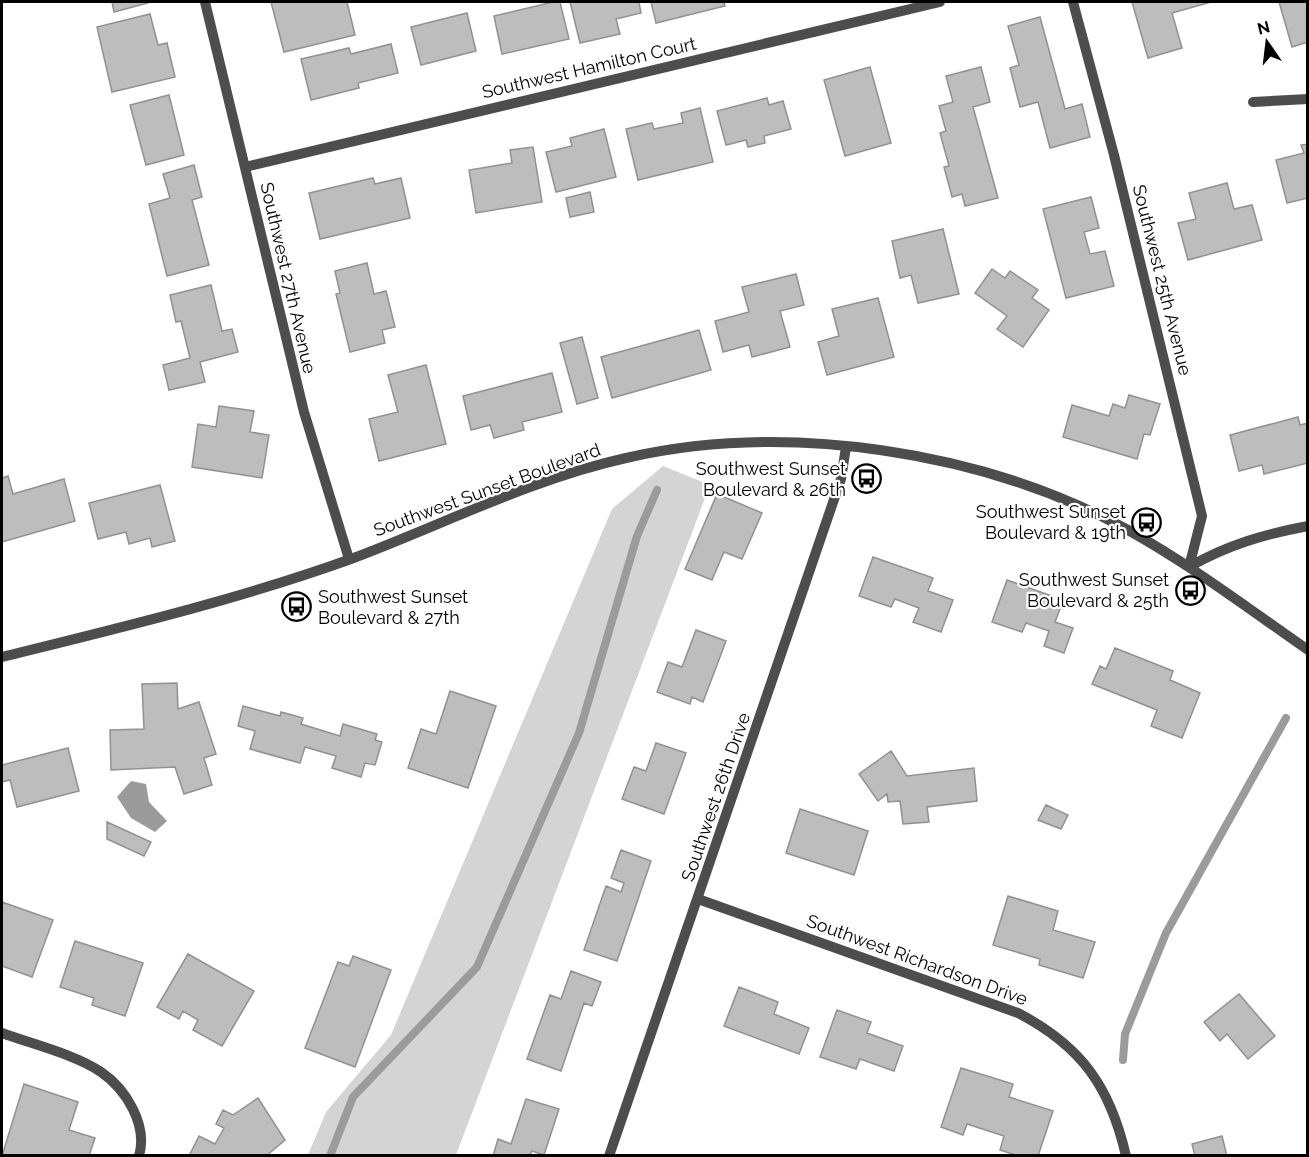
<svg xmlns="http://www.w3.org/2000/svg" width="1309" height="1157" font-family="Raleway,sans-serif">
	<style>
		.green { fill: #d4d4d4 }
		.water { fill: #9b9b9b }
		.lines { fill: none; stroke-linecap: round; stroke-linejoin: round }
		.stream { stroke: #9b9b9b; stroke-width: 8 }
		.building { fill: #bdbdbd; stroke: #919191; stroke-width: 1.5 }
		.minor { stroke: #4d4d4d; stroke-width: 10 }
		.labels { text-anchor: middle; stroke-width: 4.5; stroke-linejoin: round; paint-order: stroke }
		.street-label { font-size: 18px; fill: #000; stroke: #fff }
		.poi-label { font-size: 18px; fill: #000; stroke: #fff; text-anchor: end }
	</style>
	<rect width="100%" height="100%" fill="#fff"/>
	<path class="green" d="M 663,466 L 710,485 L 456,1155 L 308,1155 L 326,1112 L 391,1035 L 612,509 Z"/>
	<path class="water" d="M 131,781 L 146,784 L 149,802 L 167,821 L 155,832 L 131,818 L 117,797 Z"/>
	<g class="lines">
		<path class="stream" d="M 1123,1060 L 1125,1034 L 1166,933 L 1286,718
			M 330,1156 L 353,1097 L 477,967 L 579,733 L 637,536 L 657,490"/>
	</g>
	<path class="building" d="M 112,2 L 148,2 L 148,3 L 114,12 Z
		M 271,2 L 347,2 L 355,35 L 284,52 Z
		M 553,2 L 560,2 L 569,39 L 502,54 L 494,16 Z
		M 570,2 L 639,2 L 641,13 L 616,19 L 620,34 L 580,43 Z
		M 651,2 L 724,2 L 725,6 L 656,23 Z
		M 1132,2 L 1211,2 L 1172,13 L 1182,48 L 1148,58 Z
		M 1279,2 L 1308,2 L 1308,42 L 1292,47 Z
		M 467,13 L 476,51 L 421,65 L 411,27 Z
		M 150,14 L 158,45 L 167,43 L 175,77 L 112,92 L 97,27 Z
		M 1040,17 L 1065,109 L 1082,104 L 1090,137 L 1050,148 L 1038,102 L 1020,107 L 1010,68 L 1019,65 L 1008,26 Z
		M 391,44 L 398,73 L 358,83 L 359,88 L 311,100 L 301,59 L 349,48 L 351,54 Z
		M 870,67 L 891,143 L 845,156 L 824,80 Z
		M 981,67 L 990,102 L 973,107 L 998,198 L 965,206 L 962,194 L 952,197 L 944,167 L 949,166 L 940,133 L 946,131 L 939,106 L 953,102 L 946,76 Z
		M 169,95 L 184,155 L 146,165 L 130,105 Z
		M 767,98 L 769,105 L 783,101 L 791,129 L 764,136 L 765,143 L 748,147 L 746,140 L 726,145 L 717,111 Z
		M 700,108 L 713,162 L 638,180 L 626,129 L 652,123 L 654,129 L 683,123 L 681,113 Z
		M 604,129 L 616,177 L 556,192 L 546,152 L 572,146 L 570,138 Z
		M 1308,144 L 1308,198 L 1287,203 L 1276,160 L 1304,153 L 1301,145 Z
		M 533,147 L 542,202 L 476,213 L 469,170 L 512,163 L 510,150 Z
		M 194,165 L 202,197 L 192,200 L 209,265 L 167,276 L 149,204 L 170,198 L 163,174 Z
		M 373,178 L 375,184 L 401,178 L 410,218 L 320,239 L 309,193 Z
		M 1227,183 L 1234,209 L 1252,205 L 1262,240 L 1188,260 L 1178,223 L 1196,219 L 1189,193 Z
		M 590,192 L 594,212 L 570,217 L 566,198 Z
		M 1091,197 L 1099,228 L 1084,232 L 1090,254 L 1105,251 L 1114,286 L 1066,298 L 1043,209 Z
		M 943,229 L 959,294 L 918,303 L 911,275 L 900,278 L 892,241 Z
		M 367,263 L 374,294 L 386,291 L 395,327 L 382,330 L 385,343 L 350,352 L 336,294 L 340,293 L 335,271 Z
		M 992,269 L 1005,278 L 1010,271 L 1038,290 L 1032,298 L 1049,310 L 1023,347 L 997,329 L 1007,316 L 975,293 Z
		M 796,274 L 804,305 L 780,311 L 790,347 L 752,357 L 749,345 L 723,352 L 715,321 L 749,312 L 742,287 Z
		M 211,285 L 222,331 L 232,329 L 238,352 L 200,362 L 205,382 L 169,390 L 163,365 L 190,358 L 181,321 L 176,322 L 170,295 Z
		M 878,298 L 894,357 L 827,375 L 818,342 L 839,336 L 832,309 Z
		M 699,330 L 711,370 L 612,398 L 601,357 Z
		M 582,337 L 598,398 L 577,404 L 560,343 Z
		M 426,365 L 446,444 L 379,461 L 369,419 L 398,412 L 388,375 Z
		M 552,373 L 562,412 L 522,422 L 524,430 L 494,438 L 490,425 L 471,430 L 463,396 Z
		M 1129,395 L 1160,404 L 1150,435 L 1144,434 L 1137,459 L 1063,437 L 1072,405 L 1109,416 L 1113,404 L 1125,408 Z
		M 219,406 L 254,411 L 250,432 L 269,435 L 262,478 L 192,467 L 198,424 L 216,427 Z
		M 1298,417 L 1300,425 L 1308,423 L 1308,463 L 1264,474 L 1262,465 L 1239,471 L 1230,435 Z
		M 8,476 L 13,494 L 64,479 L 75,521 L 2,542 L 2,478 Z
		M 160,485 L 175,541 L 152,547 L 150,538 L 129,544 L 126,532 L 98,539 L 89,503 Z
		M 717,494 L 762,513 L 742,559 L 724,552 L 712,580 L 685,569 Z
		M 873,557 L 933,578 L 928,591 L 953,600 L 941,632 L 913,622 L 919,608 L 895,599 L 891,607 L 859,596 Z
		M 1007,580 L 1052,596 L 1049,605 L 1060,609 L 1055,622 L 1073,628 L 1064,653 L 1044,646 L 1049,631 L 1026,623 L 1022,632 L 992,622 Z
		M 696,630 L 726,641 L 703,702 L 692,697 L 690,704 L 657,692 L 668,662 L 682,667 Z
		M 1115,648 L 1173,671 L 1170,680 L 1200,693 L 1182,738 L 1151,726 L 1157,710 L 1092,684 L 1100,666 L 1106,669 Z
		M 177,683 L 178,709 L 199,702 L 216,754 L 204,758 L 212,785 L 184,794 L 175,767 L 111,770 L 110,730 L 144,729 L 142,684 Z
		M 450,691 L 496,706 L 468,788 L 408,768 L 421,729 L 436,734 Z
		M 243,706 L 280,716 L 281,712 L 303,718 L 301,724 L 340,736 L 343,724 L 377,734 L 375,740 L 382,742 L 375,765 L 365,763 L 361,777 L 332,768 L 336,756 L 305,747 L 300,763 L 250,749 L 255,731 L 238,726 Z
		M 656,743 L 686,753 L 664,814 L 622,799 L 634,767 L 646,771 Z
		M 68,748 L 79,791 L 17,807 L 10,780 L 2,782 L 2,765 Z
		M 891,751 L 907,776 L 974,768 L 977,801 L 927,807 L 929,822 L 903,824 L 900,801 L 888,802 L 887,794 L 878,801 L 859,774 Z
		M 1046,805 L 1068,815 L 1061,829 L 1038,820 Z
		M 800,809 L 868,831 L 854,875 L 786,853 Z
		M 107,822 L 151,842 L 144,856 L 107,839 Z
		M 621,850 L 651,861 L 617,961 L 584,950 L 606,886 L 621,892 L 624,883 L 611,878 Z
		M 1008,896 L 1058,911 L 1053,930 L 1095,942 L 1083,978 L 1039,965 L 1040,959 L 993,945 Z
		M 2,902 L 53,920 L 32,977 L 2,966 Z
		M 75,941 L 143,963 L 125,1016 L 92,1005 L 94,998 L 60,987 Z
		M 188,954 L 254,991 L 222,1046 L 193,1030 L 198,1020 L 183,1011 L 179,1019 L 157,1007 Z
		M 353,956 L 391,970 L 355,1067 L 305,1048 L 338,962 L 349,966 Z
		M 571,971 L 601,982 L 592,1006 L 584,1003 L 561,1071 L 527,1059 L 550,995 L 561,999 Z
		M 739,987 L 778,1002 L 774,1014 L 809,1028 L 799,1054 L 724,1026 Z
		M 1239,994 L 1275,1036 L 1248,1059 L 1227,1034 L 1220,1041 L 1204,1022 Z
		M 837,1010 L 871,1022 L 867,1033 L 903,1046 L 894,1071 L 860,1059 L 856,1069 L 820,1057 Z
		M 961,1068 L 1013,1084 L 1009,1097 L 1053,1111 L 1038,1156 L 1019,1156 L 1000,1150 L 1004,1136 L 967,1124 L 963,1135 L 941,1127 Z
		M 24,1084 L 78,1102 L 69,1130 L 95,1138 L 89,1156 L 2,1156 Z
		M 258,1098 L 285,1140 L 266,1156 L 189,1156 L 199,1136 L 215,1144 L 224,1128 L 216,1124 L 223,1110 L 233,1115 Z
		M 526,1099 L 559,1109 L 544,1155 L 532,1151 L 530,1156 L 493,1156 L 498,1139 L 511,1144 Z
		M 1222,1136 L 1227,1156 L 1195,1156 L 1192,1144 Z"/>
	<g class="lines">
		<path class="minor" d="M 205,2 L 304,412 L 349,559
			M 1073,2 L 1114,155 L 1202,516 L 1189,567
			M 1253,102 L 1308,99
			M 245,167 L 940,2
			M 1189,567 C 1227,545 1265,534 1308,526
			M 2,657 C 119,628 237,600 351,559 C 442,525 531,479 626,458 C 787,421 984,451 1128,530 C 1191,565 1249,609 1308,650
			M 698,899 L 1018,1013 C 1081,1046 1110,1086 1126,1156
			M 2,1033 C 32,1044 74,1054 101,1072 C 126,1089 148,1125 139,1156
			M 609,1156 L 841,479 L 846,447"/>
	</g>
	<defs>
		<symbol id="bus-ring" viewBox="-11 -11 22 22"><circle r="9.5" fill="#fff" stroke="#000" stroke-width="1.5"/><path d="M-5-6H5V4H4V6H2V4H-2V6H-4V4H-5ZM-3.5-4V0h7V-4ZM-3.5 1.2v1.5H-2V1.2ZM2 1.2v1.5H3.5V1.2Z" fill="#000"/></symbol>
	</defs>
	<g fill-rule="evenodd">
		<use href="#bus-ring" x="850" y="462" width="33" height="33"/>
		<use href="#bus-ring" x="1130" y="506" width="33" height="33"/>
		<use href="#bus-ring" x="1174" y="574" width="33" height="33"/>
		<use href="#bus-ring" x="280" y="590" width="33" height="33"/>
	</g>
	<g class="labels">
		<g class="street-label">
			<text transform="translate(589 68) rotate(-13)" y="6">Southwest Hamilton Court</text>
			<text transform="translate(288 278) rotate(77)" y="6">Southwest 27th Avenue</text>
			<text transform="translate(1162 280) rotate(76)" y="6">Southwest 25th Avenue</text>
			<text transform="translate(487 490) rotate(-20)" y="6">Southwest Sunset Boulevard</text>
			<text transform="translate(716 797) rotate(-71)" y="6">Southwest 26th Drive</text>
			<text transform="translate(917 960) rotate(20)" y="6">Southwest Richardson Drive</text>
		</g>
		<g class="poi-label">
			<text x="846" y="475">Southwest Sunset<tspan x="846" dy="21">Boulevard &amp; 26th</tspan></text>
			<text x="1126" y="518">Southwest Sunset<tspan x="1126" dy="21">Boulevard &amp; 19th</tspan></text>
			<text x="1169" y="586">Southwest Sunset<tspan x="1169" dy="21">Boulevard &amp; 25th</tspan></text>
			<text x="318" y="603" text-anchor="start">Southwest Sunset<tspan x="318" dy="21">Boulevard &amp; 27th</tspan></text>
		</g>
	</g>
	<rect width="1309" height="1157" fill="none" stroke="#000000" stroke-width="6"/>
	<g transform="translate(1267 42) rotate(346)" stroke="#ffffff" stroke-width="4.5" paint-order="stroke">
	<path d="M0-4.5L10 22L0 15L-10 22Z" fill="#000000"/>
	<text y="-9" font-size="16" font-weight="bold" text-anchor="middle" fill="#000000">N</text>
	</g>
</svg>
